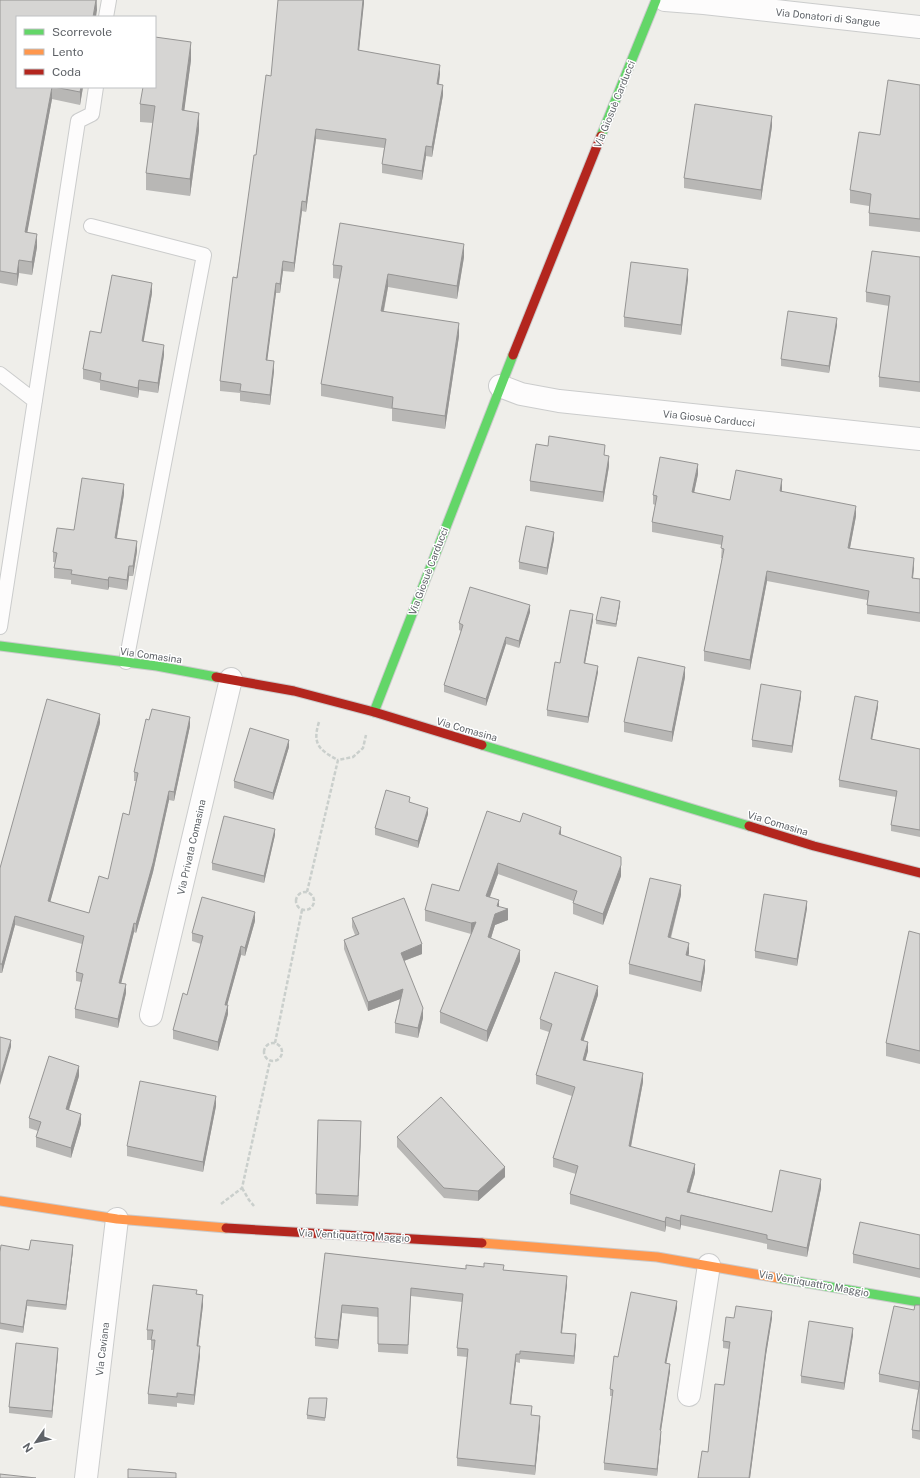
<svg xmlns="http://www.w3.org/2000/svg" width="920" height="1478" font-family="'Public Sans',sans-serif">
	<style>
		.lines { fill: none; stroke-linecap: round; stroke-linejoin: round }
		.lane-casing { stroke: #cbcccc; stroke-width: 16 }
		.street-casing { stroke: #cbcccc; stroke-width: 24 }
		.fast-casing { stroke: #cacacb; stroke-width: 11 }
		.slow-casing { stroke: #cacacb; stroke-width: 11 }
		.jam-casing { stroke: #cacacb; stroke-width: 11 }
		.path { stroke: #cacfcc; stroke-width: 2.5; stroke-dasharray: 4 2; stroke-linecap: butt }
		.lane { stroke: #fdfcfc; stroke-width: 14 }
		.street { stroke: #fdfcfc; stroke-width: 22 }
		.fast { stroke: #63d668; stroke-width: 9 }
		.slow { stroke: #ff974d; stroke-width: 9 }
		.jam { stroke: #b3261e; stroke-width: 9 }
		.wall { fill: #b8b7b5 }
		.shaded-wall { fill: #969594 }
		.building { fill: #d6d5d3; stroke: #969594 }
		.labels { text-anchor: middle; stroke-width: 3; stroke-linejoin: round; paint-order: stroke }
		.street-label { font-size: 10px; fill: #5f6368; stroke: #fff }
	</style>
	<rect width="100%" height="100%" fill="#efeeea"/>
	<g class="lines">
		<defs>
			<path id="lane" d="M 106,17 L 109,0
				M 91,226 L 204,255 L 126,662
				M 0,374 L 35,401
				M 0,627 L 78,121 L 92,114 L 96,87"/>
			<path id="street" d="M 665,0 L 704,3 L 920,27
				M 500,386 L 521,394 L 559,401 L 920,439
				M 151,1015 L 231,679
				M 689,1395 L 709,1265
				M 86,1478 L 117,1219"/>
			<path id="fast" d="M 601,136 L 656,0
				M 0,646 L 157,666 L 216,677
				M 374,712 L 513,355
				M 482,745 L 749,826
				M 778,1278 L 920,1302"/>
			<path id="slow" d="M 0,1201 L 117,1219 L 226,1228
				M 482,1243 L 657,1257 L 778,1278"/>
			<path id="jam" d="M 513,355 L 601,136
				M 216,677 L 294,691 L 374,712 L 482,745
				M 749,826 L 814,846 L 920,873
				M 226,1228 L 482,1243"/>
		</defs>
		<use href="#lane" class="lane-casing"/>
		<use href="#street" class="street-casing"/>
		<use href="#fast" class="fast-casing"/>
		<use href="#slow" class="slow-casing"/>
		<use href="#jam" class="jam-casing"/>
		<path class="path" d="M 319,722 C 312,744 319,750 338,760
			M 307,892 L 338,760 L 353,757 L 363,748 L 366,735
			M296 901a9 9 0 1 1 18 0a9 9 0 1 1-18 0Z
			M264 1052a9 9 0 1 1 18 0a9 9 0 1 1-18 0Z
			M 275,1043 L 302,910
			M 242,1188 L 249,1200 L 254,1206
			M 221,1204 L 242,1188 L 270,1061"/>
		<use href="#lane" class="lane"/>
		<use href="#street" class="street"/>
		<use href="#fast" class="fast"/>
		<use href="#slow" class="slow"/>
		<use href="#jam" class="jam"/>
	</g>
	<path class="wall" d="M 0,0 L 97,0 L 97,10 L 17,87 L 83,87 L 80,105 L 52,99 L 27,232 L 37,247 L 32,275 L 19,273 L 17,286 L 0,283 Z
		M 364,0 L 359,50 L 440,74 L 439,84 L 443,95 L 432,157 L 426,156 L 422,180 L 382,173 L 382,164 L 384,148 L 316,139 L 306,212 L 302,211 L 294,272 L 283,271 L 280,293 L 276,293 L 267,360 L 274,371 L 270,405 L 240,401 L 240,393 L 220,391 L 220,381 L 256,155 L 271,76 Z
		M 191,60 L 184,110 L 199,130 L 190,196 L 146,190 L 146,173 L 153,123 L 140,122 L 140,104 Z
		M 920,85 L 920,232 L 869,226 L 869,206 L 850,203 L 850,190 Z
		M 772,126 L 761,200 L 684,188 L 684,178 Z
		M 464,257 L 457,299 L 388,287 L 384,311 L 459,336 L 445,429 L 392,421 L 392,409 L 321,396 L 321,384 L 340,279 L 333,278 L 333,265 Z
		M 920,257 L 920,392 L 879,387 L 879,377 L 889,306 L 866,302 L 866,292 Z
		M 688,279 L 681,335 L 624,327 L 624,317 Z
		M 152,293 L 143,341 L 164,355 L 158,393 L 139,390 L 138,398 L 100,390 L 100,383 L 83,379 L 83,369 L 101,333 Z
		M 837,325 L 829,373 L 781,366 L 781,359 Z
		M 605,455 L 609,466 L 603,502 L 530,491 L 530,481 Z
		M 698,474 L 694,493 L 730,500 L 782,489 L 782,492 L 856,516 L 850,548 L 914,567 L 913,578 L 920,579 L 920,622 L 867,614 L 867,600 L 767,581 L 750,670 L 704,661 L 704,651 L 722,558 L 721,558 L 722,545 L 652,532 L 652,522 L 655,505 L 653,504 L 653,495 Z
		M 124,494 L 117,538 L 137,551 L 133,576 L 129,576 L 127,590 L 109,587 L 108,590 L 71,584 L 71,580 L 54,578 L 54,568 L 55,562 L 53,562 L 53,552 L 74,530 Z
		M 554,539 L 547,575 L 519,569 L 519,562 Z
		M 620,605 L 616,627 L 596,624 L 596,620 Z
		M 530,612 L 519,648 L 506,644 L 486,706 L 444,692 L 444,685 L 461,631 L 459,630 L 459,623 Z
		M 593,620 L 585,663 L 598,672 L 588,723 L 547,716 L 547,710 L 560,663 Z
		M 685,677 L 672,742 L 624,732 L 624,722 Z
		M 801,697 L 792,753 L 752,747 L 752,740 Z
		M 878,707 L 872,739 L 920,749 L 920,837 L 891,831 L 891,825 L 896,797 L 839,787 L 839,780 Z
		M 100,723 L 50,902 L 89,913 L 108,879 L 129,815 L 136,781 L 134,781 L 134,772 L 190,726 L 174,801 L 169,800 L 153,872 L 136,933 L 134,932 L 121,983 L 126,993 L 118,1028 L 75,1018 L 75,1009 L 81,982 L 76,981 L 76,972 L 82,944 L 15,925 L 2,973 L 0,973 L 0,868 Z
		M 289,747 L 273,800 L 234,788 L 234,781 Z
		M 410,802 L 428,814 L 418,848 L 375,835 L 375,828 Z
		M 520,822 L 561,835 L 621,876 L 603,925 L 573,914 L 573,901 L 498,874 L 490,897 L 499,906 L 508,920 L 495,925 L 491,938 L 520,961 L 487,1042 L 440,1023 L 440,1012 L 471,934 L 425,921 L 425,910 L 459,891 Z
		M 275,835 L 264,883 L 212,870 L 212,863 Z
		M 681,895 L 671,938 L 689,953 L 688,956 L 705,970 L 701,992 L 629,974 L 629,964 Z
		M 807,908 L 797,966 L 755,958 L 755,951 Z
		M 352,918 L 422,954 L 404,961 L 423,1018 L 418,1038 L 395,1033 L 395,1023 L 400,999 L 368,1011 L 344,949 L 344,940 L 355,935 L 352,927 Z
		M 255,921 L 245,956 L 241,955 L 227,1005 L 228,1014 L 218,1051 L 173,1039 L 173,1030 L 187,995 L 201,944 L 192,941 L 192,933 Z
		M 920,934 L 920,1064 L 886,1056 L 886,1043 Z
		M 598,995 L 583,1040 L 588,1051 L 585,1060 L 643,1082 L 631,1147 L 695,1173 L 690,1192 L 772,1212 L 821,1188 L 807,1257 L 767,1249 L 767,1244 L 681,1225 L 680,1230 L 666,1226 L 665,1232 L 570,1204 L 570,1194 L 576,1174 L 553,1167 L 553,1158 L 572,1096 L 536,1084 L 536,1075 L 549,1032 L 540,1029 L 540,1019 Z
		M 79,1076 L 69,1110 L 81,1124 L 71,1158 L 36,1147 L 36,1137 L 38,1131 L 29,1128 L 29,1118 Z
		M 216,1106 L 203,1172 L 127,1156 L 127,1146 Z
		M 361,1131 L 358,1206 L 316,1204 L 316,1194 Z
		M 397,1137 L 505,1177 L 478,1201 L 444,1198 L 397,1147 Z
		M 920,1235 L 920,1278 L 853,1263 L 853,1254 Z
		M 29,1250 L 73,1250 L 66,1310 L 27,1306 L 23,1333 L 0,1329 L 0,1252 Z
		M 325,1253 L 466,1269 L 504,1270 L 567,1284 L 562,1333 L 576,1343 L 574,1364 L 520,1359 L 520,1363 L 516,1362 L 511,1404 L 532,1416 L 540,1425 L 535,1475 L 457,1466 L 457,1458 L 467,1357 L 457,1356 L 457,1348 L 462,1302 L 411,1296 L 408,1354 L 378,1352 L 378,1317 L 342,1313 L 338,1349 L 315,1346 L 315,1338 Z
		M 197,1294 L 203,1305 L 198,1346 L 200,1356 L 194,1405 L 177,1403 L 177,1407 L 148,1404 L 148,1394 L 153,1350 L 151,1350 L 151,1340 L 147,1340 L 147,1330 Z
		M 920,1305 L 920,1440 L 912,1438 L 912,1430 L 918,1390 L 879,1382 L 879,1374 L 914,1310 Z
		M 677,1308 L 666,1363 L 670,1371 L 661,1431 L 661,1437 L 657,1476 L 604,1470 L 604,1463 L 612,1396 L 610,1396 L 610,1389 L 618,1357 Z
		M 734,1318 L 772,1318 L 766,1355 L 750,1478 L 698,1478 L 708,1452 L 724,1385 L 729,1349 L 723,1348 L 723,1341 Z
		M 853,1335 L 844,1390 L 801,1383 L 801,1376 Z
		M 58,1354 L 52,1418 L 9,1413 L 9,1407 Z
		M 327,1402 L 325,1421 L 307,1419 L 307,1415 Z"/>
	<path class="shaded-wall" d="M 96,0 L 97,10 L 96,17 L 93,17 Z
		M 363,0 L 364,0 L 364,3 L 358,60 L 358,50 Z
		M 191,42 L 191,60 L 182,128 L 182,110 Z
		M 440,65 L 440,74 L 437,94 L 437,84 Z
		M 443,85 L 443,95 L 432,157 L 432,147 Z
		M 52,87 L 52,99 L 25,245 L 25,232 Z
		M 81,87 L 83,87 L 80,105 L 80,92 Z
		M 199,113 L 199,130 L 190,196 L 190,179 Z
		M 772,116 L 772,126 L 761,200 L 761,190 Z
		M 316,129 L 316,139 L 306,212 L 306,202 Z
		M 426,146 L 426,156 L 422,180 L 422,171 Z
		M 302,201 L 302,211 L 294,272 L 294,263 Z
		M 37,234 L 37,247 L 32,275 L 32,262 Z
		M 464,244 L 464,257 L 457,299 L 457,286 Z
		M 19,260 L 19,273 L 17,286 L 17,274 Z
		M 283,261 L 283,271 L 280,293 L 280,284 Z
		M 688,269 L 688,279 L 681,335 L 681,325 Z
		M 388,274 L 388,287 L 381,324 L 381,311 Z
		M 152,283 L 152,293 L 142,351 L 142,341 Z
		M 276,283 L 276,293 L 266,370 L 266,360 Z
		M 837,318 L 837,325 L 829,373 L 829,366 Z
		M 459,323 L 459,336 L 445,429 L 445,416 Z
		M 164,345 L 164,355 L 158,393 L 158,383 Z
		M 274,361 L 274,371 L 270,405 L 270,395 Z
		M 139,380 L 139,390 L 138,398 L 138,388 Z
		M 609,456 L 609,466 L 603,502 L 603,492 Z
		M 698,464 L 698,474 L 692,502 L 692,492 Z
		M 782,479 L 782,489 L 780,501 L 780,491 Z
		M 124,484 L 124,494 L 115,548 L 115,538 Z
		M 856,506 L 856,516 L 848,558 L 848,548 Z
		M 554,532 L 554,539 L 547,575 L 547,568 Z
		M 137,541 L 137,551 L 133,576 L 133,566 Z
		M 914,558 L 914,567 L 912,587 L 912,578 Z
		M 129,566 L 129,576 L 127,590 L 127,580 Z
		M 767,571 L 767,581 L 750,670 L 750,660 Z
		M 109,577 L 109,587 L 108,590 L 108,580 Z
		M 620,601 L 620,605 L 616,627 L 616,624 Z
		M 530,605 L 530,612 L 519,648 L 519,641 Z
		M 593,614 L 593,620 L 584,669 L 584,663 Z
		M 506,637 L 506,644 L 486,706 L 486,699 Z
		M 598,666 L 598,672 L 588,723 L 588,717 Z
		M 685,667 L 685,677 L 672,742 L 672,732 Z
		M 801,691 L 801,697 L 792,753 L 792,746 Z
		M 878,701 L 878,707 L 871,745 L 871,739 Z
		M 100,714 L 100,723 L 48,910 L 48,901 Z
		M 190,717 L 190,726 L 174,801 L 174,792 Z
		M 289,740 L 289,747 L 273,800 L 273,793 Z
		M 169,791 L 169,800 L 153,872 L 136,933 L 136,924 Z
		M 428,808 L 428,814 L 418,848 L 418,841 Z
		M 561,827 L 561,838 L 559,834 Z
		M 275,829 L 275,835 L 264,883 L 264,876 Z
		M 498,863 L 498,874 L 486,907 L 486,896 Z
		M 621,865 L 621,876 L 603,925 L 603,914 Z
		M 681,885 L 681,895 L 668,947 L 668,937 Z
		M 499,900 L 499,911 L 508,909 L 508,920 L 495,925 L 488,948 L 488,937 Z
		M 807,901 L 807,908 L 797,966 L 797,959 Z
		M 255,912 L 255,921 L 245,956 L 245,948 Z
		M 15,916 L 15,925 L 2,973 L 2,964 Z
		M 476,922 L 471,935 L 471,923 Z
		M 134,923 L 134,932 L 119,992 L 119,983 Z
		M 689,943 L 689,953 L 686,965 L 686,955 Z
		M 422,944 L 422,954 L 401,962 L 401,953 Z
		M 241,946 L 241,955 L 225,1013 L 225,1005 Z
		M 520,950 L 520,961 L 487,1042 L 487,1031 Z
		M 705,960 L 705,970 L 701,992 L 701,982 Z
		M 126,984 L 126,993 L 118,1028 L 118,1019 Z
		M 598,986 L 598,995 L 581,1049 L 581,1040 Z
		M 403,989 L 403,998 L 368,1011 L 368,1002 Z
		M 228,1005 L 228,1014 L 218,1051 L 218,1042 Z
		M 423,1008 L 423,1018 L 418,1038 L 418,1028 Z
		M 11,1040 L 11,1047 L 0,1085 L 0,1078 Z
		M 588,1042 L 588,1051 L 583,1069 L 583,1060 Z
		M 79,1066 L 79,1076 L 66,1119 L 66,1109 Z
		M 643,1073 L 643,1082 L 629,1156 L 629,1146 Z
		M 216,1096 L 216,1106 L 203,1172 L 203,1162 Z
		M 81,1114 L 81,1124 L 71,1158 L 71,1148 Z
		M 361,1121 L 361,1131 L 358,1206 L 358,1196 Z
		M 695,1164 L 695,1173 L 687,1201 L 687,1192 Z
		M 505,1167 L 505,1177 L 478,1201 L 478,1191 Z
		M 821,1179 L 821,1188 L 807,1257 L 807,1248 Z
		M 681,1215 L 681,1225 L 680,1230 L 680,1221 Z
		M 666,1217 L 666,1226 L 665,1232 L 665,1222 Z
		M 73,1245 L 73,1250 L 66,1310 L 66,1305 Z
		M 567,1276 L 567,1284 L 561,1341 L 561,1333 Z
		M 203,1295 L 203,1305 L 197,1356 L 197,1346 Z
		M 27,1300 L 27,1306 L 23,1333 L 23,1327 Z
		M 677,1301 L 677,1308 L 665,1370 L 665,1363 Z
		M 342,1305 L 342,1313 L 338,1349 L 338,1340 Z
		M 772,1311 L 772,1318 L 766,1355 L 750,1478 L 749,1478 L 766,1348 Z
		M 853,1328 L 853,1335 L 844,1390 L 844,1383 Z
		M 576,1334 L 576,1343 L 574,1364 L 574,1356 Z
		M 200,1346 L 200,1356 L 194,1405 L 194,1395 Z
		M 58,1348 L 58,1354 L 52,1418 L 52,1411 Z
		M 516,1354 L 516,1362 L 510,1412 L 510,1404 Z
		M 670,1364 L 670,1371 L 660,1437 L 660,1430 Z
		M 540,1416 L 540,1425 L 535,1475 L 535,1466 Z
		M 661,1431 L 661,1437 L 657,1476 L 657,1469 Z"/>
	<path class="building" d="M 0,0 L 96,0 L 93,17 L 17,17 L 17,87 L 52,87 L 25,232 L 37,234 L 32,262 L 19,260 L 17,274 L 0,271 Z
		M 278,0 L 363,0 L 358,50 L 440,65 L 437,84 L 443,85 L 432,147 L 426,146 L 422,171 L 382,164 L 386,139 L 316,129 L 306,202 L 302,201 L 294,263 L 283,261 L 280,284 L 276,283 L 266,360 L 274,361 L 270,395 L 240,391 L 241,384 L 220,381 L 233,277 L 237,278 L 254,155 L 256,155 L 266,75 L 271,76 Z
		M 155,37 L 191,42 L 182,110 L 199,113 L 190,179 L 146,173 L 155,106 L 140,104 L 143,87 L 155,87 Z
		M 888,80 L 920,85 L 920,219 L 869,213 L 871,194 L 850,190 L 859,132 L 880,135 Z
		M 54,87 L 81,87 L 80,92 Z
		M 695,104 L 772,116 L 761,190 L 684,178 Z
		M 340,223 L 464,244 L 457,286 L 388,274 L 381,311 L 459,323 L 445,416 L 392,408 L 393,397 L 321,384 L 342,266 L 333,265 Z
		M 872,251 L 920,257 L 920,382 L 879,377 L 890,296 L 866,292 Z
		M 631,262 L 688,269 L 681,325 L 624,317 Z
		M 112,275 L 152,283 L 142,341 L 164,345 L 158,383 L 139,380 L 138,388 L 100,380 L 101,373 L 83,369 L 90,331 L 101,333 Z
		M 788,311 L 837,318 L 829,366 L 781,359 Z
		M 549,436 L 605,445 L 604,455 L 609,456 L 603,492 L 530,481 L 536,444 L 548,446 Z
		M 660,457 L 698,464 L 692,492 L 730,500 L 736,470 L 782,479 L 780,491 L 856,506 L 848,548 L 914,558 L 912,578 L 920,579 L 920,613 L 867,605 L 869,591 L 767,571 L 750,660 L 704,651 L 724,549 L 721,548 L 723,536 L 652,522 L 657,496 L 653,495 Z
		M 82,478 L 124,484 L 115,538 L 137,541 L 133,566 L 129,566 L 127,580 L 109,577 L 108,580 L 71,574 L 72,570 L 54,568 L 57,553 L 53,552 L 57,528 L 74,530 Z
		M 526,526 L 554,532 L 547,568 L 519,562 Z
		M 470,587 L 530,605 L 519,641 L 506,637 L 486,699 L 444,685 L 463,625 L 459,623 Z
		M 601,597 L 620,601 L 616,624 L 596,620 Z
		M 570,610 L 593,614 L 584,663 L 598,666 L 588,717 L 547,710 L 555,662 L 560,663 Z
		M 638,657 L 685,667 L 672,732 L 624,722 Z
		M 761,684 L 801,691 L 792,746 L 752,740 Z
		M 855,696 L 878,701 L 871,739 L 920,749 L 920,830 L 891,825 L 897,791 L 839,780 Z
		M 47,699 L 100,714 L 48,901 L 89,913 L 99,876 L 108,879 L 123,813 L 129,815 L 138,773 L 134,772 L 146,719 L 149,720 L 152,709 L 190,717 L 174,792 L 169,791 L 153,863 L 136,924 L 134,923 L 119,983 L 126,984 L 118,1019 L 75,1009 L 83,974 L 76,972 L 84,936 L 15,916 L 2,964 L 0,964 L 0,868 Z
		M 250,728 L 289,740 L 273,793 L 234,781 Z
		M 386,790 L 410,797 L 409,802 L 428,808 L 418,841 L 375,828 Z
		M 487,811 L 520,822 L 523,813 L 561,827 L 559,834 L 621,857 L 621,865 L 603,914 L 573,903 L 577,891 L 498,863 L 486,896 L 499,900 L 497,906 L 508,909 L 495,914 L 488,937 L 520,950 L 487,1031 L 440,1012 L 476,922 L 471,923 L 425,910 L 432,884 L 459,891 Z
		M 224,816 L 275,829 L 264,876 L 212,863 Z
		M 650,878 L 681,885 L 668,937 L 689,943 L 686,955 L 705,960 L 701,982 L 629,964 Z
		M 764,894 L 807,901 L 797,959 L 755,951 Z
		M 202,897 L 255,912 L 245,948 L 241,946 L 225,1005 L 228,1005 L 218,1042 L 173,1030 L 183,993 L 187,995 L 203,936 L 192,933 Z
		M 404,898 L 422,944 L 401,953 L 423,1008 L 418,1028 L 395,1023 L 403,989 L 368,1002 L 344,940 L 359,934 L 352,918 Z
		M 909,931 L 920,934 L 920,1051 L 886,1043 Z
		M 555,972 L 598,986 L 581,1040 L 588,1042 L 583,1060 L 643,1073 L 629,1146 L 695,1164 L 687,1192 L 772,1212 L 780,1170 L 821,1179 L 807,1248 L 767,1239 L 767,1235 L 681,1215 L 680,1221 L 666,1217 L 665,1222 L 570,1194 L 578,1166 L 553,1158 L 575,1087 L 536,1075 L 552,1024 L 540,1019 Z
		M 0,1037 L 11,1040 L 0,1078 Z
		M 49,1056 L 79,1066 L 66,1109 L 81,1114 L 71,1148 L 36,1137 L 41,1122 L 29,1118 Z
		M 140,1081 L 216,1096 L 203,1162 L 127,1146 Z
		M 441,1097 L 505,1167 L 478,1191 L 444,1188 L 397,1137 Z
		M 318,1120 L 361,1121 L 358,1196 L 316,1194 Z
		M 860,1222 L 920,1235 L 920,1269 L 853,1254 Z
		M 31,1240 L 73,1245 L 66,1305 L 27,1300 L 23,1327 L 0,1323 L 0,1252 L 1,1245 L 29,1250 Z
		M 325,1253 L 466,1269 L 466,1265 L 484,1267 L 484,1263 L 504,1265 L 503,1270 L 567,1276 L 561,1333 L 576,1334 L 574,1356 L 520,1351 L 520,1354 L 516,1354 L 510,1404 L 532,1406 L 531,1415 L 540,1416 L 535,1466 L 457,1458 L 468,1349 L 457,1348 L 463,1294 L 411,1288 L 408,1345 L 378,1344 L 378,1308 L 342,1305 L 338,1340 L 315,1338 Z
		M 153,1285 L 197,1290 L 196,1294 L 203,1295 L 197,1346 L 200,1346 L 194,1395 L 177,1393 L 177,1397 L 148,1394 L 155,1340 L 151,1340 L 153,1330 L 147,1330 Z
		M 631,1292 L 677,1301 L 665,1363 L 670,1364 L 660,1430 L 661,1431 L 657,1469 L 604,1463 L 613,1390 L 610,1389 L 614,1356 L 618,1357 Z
		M 915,1305 L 920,1305 L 920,1431 L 912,1430 L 920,1382 L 879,1374 L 894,1306 L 914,1310 Z
		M 736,1306 L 772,1311 L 766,1348 L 749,1478 L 698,1478 L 702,1451 L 708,1452 L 715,1384 L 724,1385 L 730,1342 L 723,1341 L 726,1317 L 734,1318 Z
		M 809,1321 L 853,1328 L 844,1383 L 801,1376 Z
		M 16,1343 L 58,1348 L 52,1411 L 9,1407 Z
		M 309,1398 L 327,1398 L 325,1418 L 307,1415 Z
		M 128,1469 L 176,1473 L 176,1478 L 128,1478 Z
		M 0,1474 L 36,1478 L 0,1478 Z"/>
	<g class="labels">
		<g class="street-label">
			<text transform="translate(828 17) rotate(6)" y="4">Via Donatori di Sangue</text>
			<text transform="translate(614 104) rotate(-68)" y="4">Via Giosuè Carducci</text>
			<text transform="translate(709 418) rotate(6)" y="4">Via Giosuè Carducci</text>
			<text transform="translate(428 571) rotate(-69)" y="4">Via Giosuè Carducci</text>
			<text transform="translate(151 655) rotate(8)" y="4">Via Comasina</text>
			<text transform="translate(467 729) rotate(16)" y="4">Via Comasina</text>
			<text transform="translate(778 823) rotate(17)" y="4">Via Comasina</text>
			<text transform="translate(191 847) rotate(-77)" y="4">Via Privata Comasina</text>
			<text transform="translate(354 1235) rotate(3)" y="4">Via Ventiquattro Maggio</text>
			<text transform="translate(814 1283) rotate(10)" y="4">Via Ventiquattro Maggio</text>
			<text transform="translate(102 1349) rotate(-83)" y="4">Via Caviana</text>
		</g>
	</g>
	<rect x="16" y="16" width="140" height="72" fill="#ffffff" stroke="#bfc1c3"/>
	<rect x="24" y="29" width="20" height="6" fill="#63d668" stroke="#bfc1c3"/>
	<text x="52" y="36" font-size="12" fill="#5f6368">Scorrevole</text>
	<rect x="24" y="49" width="20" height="6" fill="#ff974d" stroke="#bfc1c3"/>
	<text x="52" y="56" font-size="12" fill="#5f6368">Lento</text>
	<rect x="24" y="69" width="20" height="6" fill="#b3261e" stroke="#bfc1c3"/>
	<text x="52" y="76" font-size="12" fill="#5f6368">Coda</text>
	<g transform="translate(36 1442) rotate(236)" stroke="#ffffff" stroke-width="3" paint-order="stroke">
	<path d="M0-3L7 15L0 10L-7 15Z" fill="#5f6368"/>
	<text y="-6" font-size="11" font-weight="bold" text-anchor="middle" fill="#5f6368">N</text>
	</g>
</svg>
